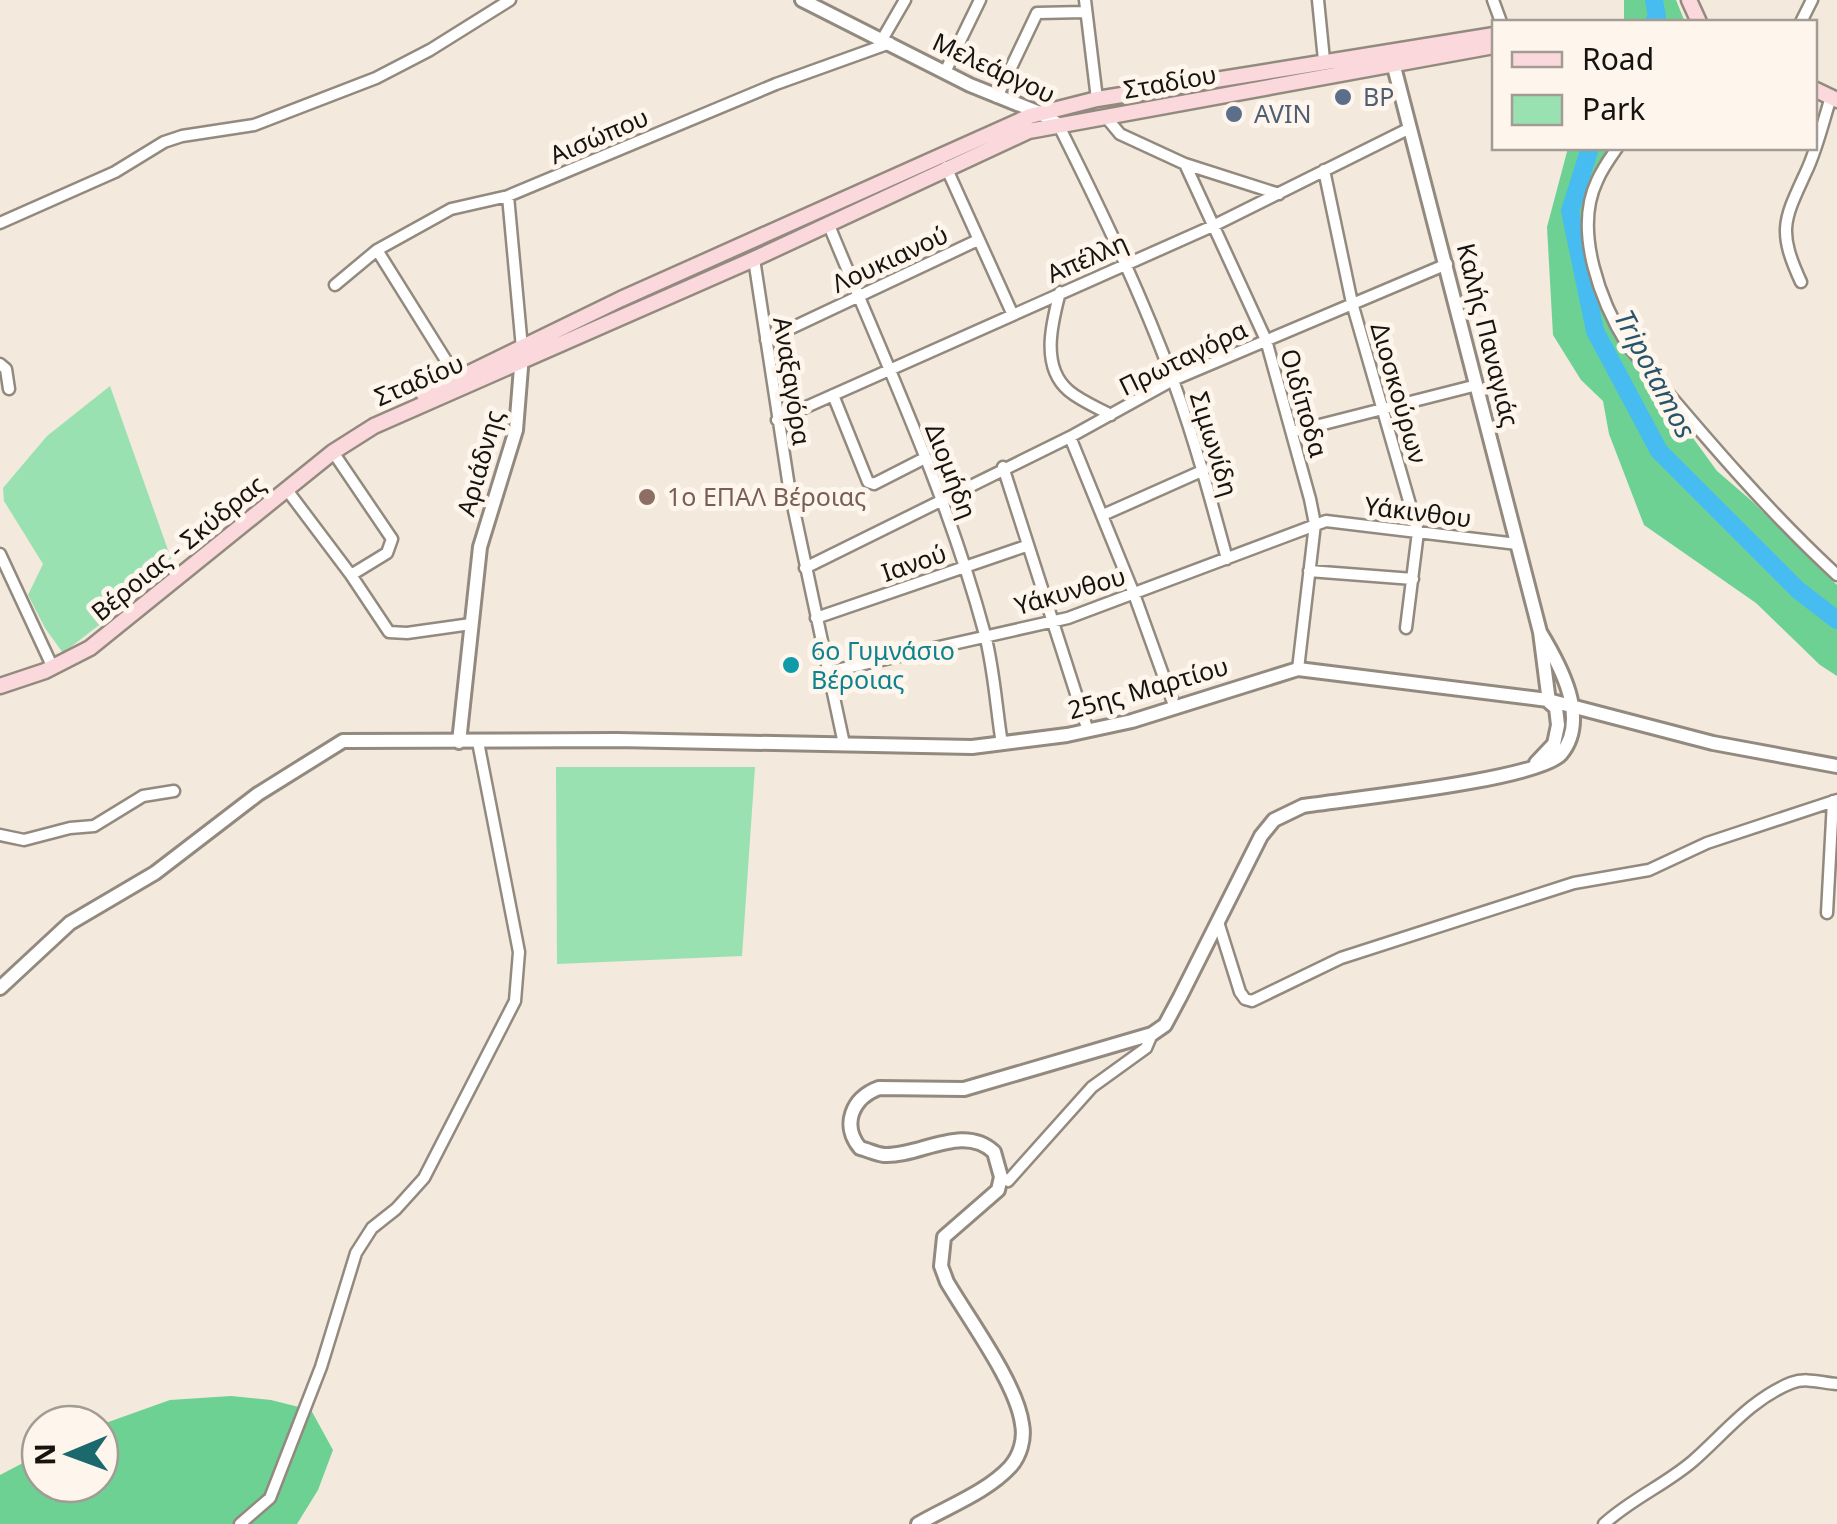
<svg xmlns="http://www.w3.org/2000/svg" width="1837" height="1524" font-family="'Noto Sans',sans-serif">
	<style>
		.green { fill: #9ae1b2 }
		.forest { fill: #6dd194 }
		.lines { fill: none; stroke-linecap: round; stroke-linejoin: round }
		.river { stroke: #46bcf1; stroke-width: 18 }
		.minor-casing { stroke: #938a7f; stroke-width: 15 }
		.tertiary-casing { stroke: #938a7f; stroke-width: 18 }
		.secondary-casing { stroke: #938a7f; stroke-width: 19 }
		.minor { stroke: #fff; stroke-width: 10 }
		.tertiary { stroke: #fff; stroke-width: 12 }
		.secondary { stroke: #fad8db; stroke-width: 14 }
		.service-dot { fill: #5c6f8a; stroke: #fef6ec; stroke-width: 4 }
		.education-dot { fill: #8d6e63; stroke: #fef6ec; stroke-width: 4 }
		.culture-dot { fill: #0f9aa8; stroke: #fef6ec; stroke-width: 4 }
		.labels { text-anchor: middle; stroke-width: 10; stroke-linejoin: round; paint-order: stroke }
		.street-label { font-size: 25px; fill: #171410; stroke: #fef6ec }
		.service-label { font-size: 25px; fill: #4e5e75; stroke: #fef6ec; text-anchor: start }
		.education-label { font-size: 25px; fill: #785e54; stroke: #fef6ec; text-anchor: start }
		.culture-label { font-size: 25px; fill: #0d838f; stroke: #fef6ec; text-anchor: start }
		.water-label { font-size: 28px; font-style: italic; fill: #25546b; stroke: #fef6ec }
	</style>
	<rect width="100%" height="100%" fill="#f3e9dc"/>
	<path class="green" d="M 110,386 L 174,567 L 63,653 L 45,628 L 28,595 L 43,564 L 4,501 L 3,488 L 47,436 Z
		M 556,767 L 755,767 L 742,956 L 557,964 Z"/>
	<path class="forest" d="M 1624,0 L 1676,0 L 1685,22 L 1624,20 Z
		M 1568,148 L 1609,148 L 1593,198 L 1589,249 L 1612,327 L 1717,471 L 1753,502 L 1837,585 L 1837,676 L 1820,665 L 1756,603 L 1644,525 L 1609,434 L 1603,401 L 1581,380 L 1553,335 L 1547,227 Z
		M 231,1396 L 271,1400 L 311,1410 L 333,1450 L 318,1490 L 297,1524 L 0,1524 L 0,1475 L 40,1454 L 40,1484 L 100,1484 L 100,1425 L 170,1400 Z"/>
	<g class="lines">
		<path class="river" d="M 1654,0 L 1657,17 L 1654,22
			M 1590,148 L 1570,211 L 1595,331 L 1659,451 L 1798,590 L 1837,620"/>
		<defs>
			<path id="minor" d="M 1085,0 L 1097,99
				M 1318,0 L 1324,60
				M 1493,0 L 1501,22
				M 1801,22 L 1812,0
				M 883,38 L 905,0
				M 945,72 L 980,0
				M 997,97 L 1037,13 L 1085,12
				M 1105,116 L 1120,134 L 1185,164 L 1279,194
				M 1058,124 C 1100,208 1142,295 1174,383 C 1195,441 1211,500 1227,559
				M 1617,148 C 1610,158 1602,169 1597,181 C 1573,231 1601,303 1628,346 C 1695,425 1761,505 1837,575
				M 1185,164 L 1266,340 L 1310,499 L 1315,524 L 1298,669
				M 946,167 L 1012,313
				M 1324,170 L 1352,303 L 1418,532 L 1406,628
				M 508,196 L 522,348
				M 0,223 L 115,172 L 164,142 L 182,136 L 254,125 L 376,78 L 430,50 L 510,0
				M 828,223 C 883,357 946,490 984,631 C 994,667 996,707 1002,744
				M 377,250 L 457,378
				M 754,259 L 789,487 L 844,744
				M 1801,282 C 1777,230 1784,220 1806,172 C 1817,149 1823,122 1831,97
				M 335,285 L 377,250 L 451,209 L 508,196 L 776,84 L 890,43
				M 1060,292 C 1052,322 1040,367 1069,391 C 1081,401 1098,408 1111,415
				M 766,340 L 978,240
				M 0,364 L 6,369 L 9,389
				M 833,395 L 868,482 L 874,484 L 925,458
				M 777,420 L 1215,225 L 1410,128
				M 1292,432 L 1477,385
				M 1070,437 L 1134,594 L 1175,708
				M 333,452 L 392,539 L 387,553 L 351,575
				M 1003,467 L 1088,731
				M 287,490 L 351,575 L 389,632 L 407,633 L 471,624
				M 1103,515 L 1204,470
				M 0,554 L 53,668
				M 805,568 L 1070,437 L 1173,380 L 1447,264
				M 1309,571 L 1413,579
				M 816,618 L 1026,546
				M 828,672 L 1068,618 L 1326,521 L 1517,544
				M 0,835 L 24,840 L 70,828 L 94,826 L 143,796 L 174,791
				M 1827,913 L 1833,801
				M 1218,922 L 1240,992 L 1245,999 L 1252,1001 L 1341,958 L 1574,883 L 1649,870 L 1707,843 L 1837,800
				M 1001,1177 L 1008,1181 L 1092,1087 L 1146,1048 L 1152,1034
				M 240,1524 L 270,1498 L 321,1367 L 356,1253 L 372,1228 L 396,1209 L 424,1178 L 515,1001 L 519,952 L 478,742
				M 1604,1524 C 1631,1499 1665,1485 1693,1461 C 1724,1434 1751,1399 1791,1383 C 1807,1377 1821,1383 1837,1384"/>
			<path id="tertiary" d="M 802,0 L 970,85 L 1040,113 L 1058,124
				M 1392,59 L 1540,632 L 1549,702 L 1556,708 L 1558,725 L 1554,744 L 1536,763
				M 459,742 L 480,547 L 516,430 L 522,355
				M 0,988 L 70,923 L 155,873 L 258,794 L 343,741 L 617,740 L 972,747 L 1067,735 L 1132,721 L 1298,669 L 1548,700 L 1713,743 L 1837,766
				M 918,1524 C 947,1507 987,1492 1010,1467 C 1020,1456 1025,1439 1022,1424 C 1017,1384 968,1318 947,1282 L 941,1266 L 944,1237 L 998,1190 L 1001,1177 L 994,1152 C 963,1123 919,1157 884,1155 C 876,1154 868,1150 860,1148 C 841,1125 852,1098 879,1088 L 964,1089 L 1152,1034 L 1165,1025 L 1180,997 L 1261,836 L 1274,820 L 1303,806 C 1347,799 1538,780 1561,754 C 1590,719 1560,665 1540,632"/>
			<path id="secondary" d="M 1689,0 L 1699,22
				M 1814,89 L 1837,100
				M 424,395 L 621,299 L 1030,116 L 1097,99 L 1494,35
				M 0,686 L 45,671 L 90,648 L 333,452 L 374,426 L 754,259 L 1029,131 L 1494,46"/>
		</defs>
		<use href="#minor" class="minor-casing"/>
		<use href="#tertiary" class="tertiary-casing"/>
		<use href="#secondary" class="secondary-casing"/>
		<use href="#minor" class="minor"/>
		<use href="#tertiary" class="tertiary"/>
		<use href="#secondary" class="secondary"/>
	</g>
	<g class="service-dot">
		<circle cx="1343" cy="97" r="10"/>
		<circle cx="1234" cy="114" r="10"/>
	</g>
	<circle class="education-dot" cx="647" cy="497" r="10"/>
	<circle class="culture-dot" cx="791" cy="665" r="10"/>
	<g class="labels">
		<g class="street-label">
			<text transform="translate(994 68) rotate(25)" y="9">Μελεάργου</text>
			<text transform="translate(1170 82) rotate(-10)" y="9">Σταδίου</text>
			<text transform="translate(599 136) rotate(-23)" y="9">Αισώπου</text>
			<text transform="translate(1087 258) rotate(-24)" y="9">Απέλλη</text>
			<text transform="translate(890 259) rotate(-25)" y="9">Λουκιανού</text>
			<text transform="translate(1488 335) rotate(76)" y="9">Καλής Παναγιάς</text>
			<text transform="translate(1183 358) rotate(-26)" y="9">Πρωταγόρα</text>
			<text transform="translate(419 380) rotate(-23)" y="9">Σταδίου</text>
			<text transform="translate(792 381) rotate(81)" y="9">Αναξαγόρα</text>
			<text transform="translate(1399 393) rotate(74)" y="9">Διοσκούρων</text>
			<text transform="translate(1304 403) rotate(74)" y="9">Οιδίποδα</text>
			<text transform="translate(1214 444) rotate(73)" y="9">Σιμωνίδη</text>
			<text transform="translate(480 463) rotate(-74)" y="9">Αριάδνης</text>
			<text transform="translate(951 471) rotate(69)" y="9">Διομήδη</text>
			<text transform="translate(1418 512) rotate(7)" y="9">Υάκινθου</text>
			<text transform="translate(178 548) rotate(-39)" y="9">Βέροιας - Σκύδρας</text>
			<text transform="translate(914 563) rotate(-19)" y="9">Ιανού</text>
			<text transform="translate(1070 591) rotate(-16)" y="9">Υάκυνθου</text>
			<text transform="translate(1148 688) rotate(-16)" y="9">25ης Μαρτίου</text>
		</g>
		<g class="service-label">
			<text x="1363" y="106">BP</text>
			<text x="1254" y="123">AVIN</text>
		</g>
		<g class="education-label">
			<text x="667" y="506">1ο ΕΠΑΛ Βέροιας</text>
		</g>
		<g class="culture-label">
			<text x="811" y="660">6ο Γυμνάσιο<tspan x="811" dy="29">Βέροιας</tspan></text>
		</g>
		<g class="water-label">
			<text transform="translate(1655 374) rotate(62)" y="10">Tripotamos</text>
		</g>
	</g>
	<rect x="1492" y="20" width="325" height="130" fill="#fef6ec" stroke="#a29c94" stroke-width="2.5"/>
	<rect x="1512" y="52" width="50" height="15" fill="#fad8db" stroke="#a29c94" stroke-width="2.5"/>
	<text x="1582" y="70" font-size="30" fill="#171410">Road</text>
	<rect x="1512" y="95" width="50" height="30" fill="#9ae1b2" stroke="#a29c94" stroke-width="2.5"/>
	<text x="1582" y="120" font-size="30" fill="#171410">Park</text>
	<g transform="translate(70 1454) rotate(269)"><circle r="48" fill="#fef6ec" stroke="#a29c94" stroke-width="2.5"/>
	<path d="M0-8L18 38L0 25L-18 38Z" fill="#1b686d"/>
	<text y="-15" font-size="28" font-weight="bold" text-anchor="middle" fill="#171410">N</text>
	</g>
</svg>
